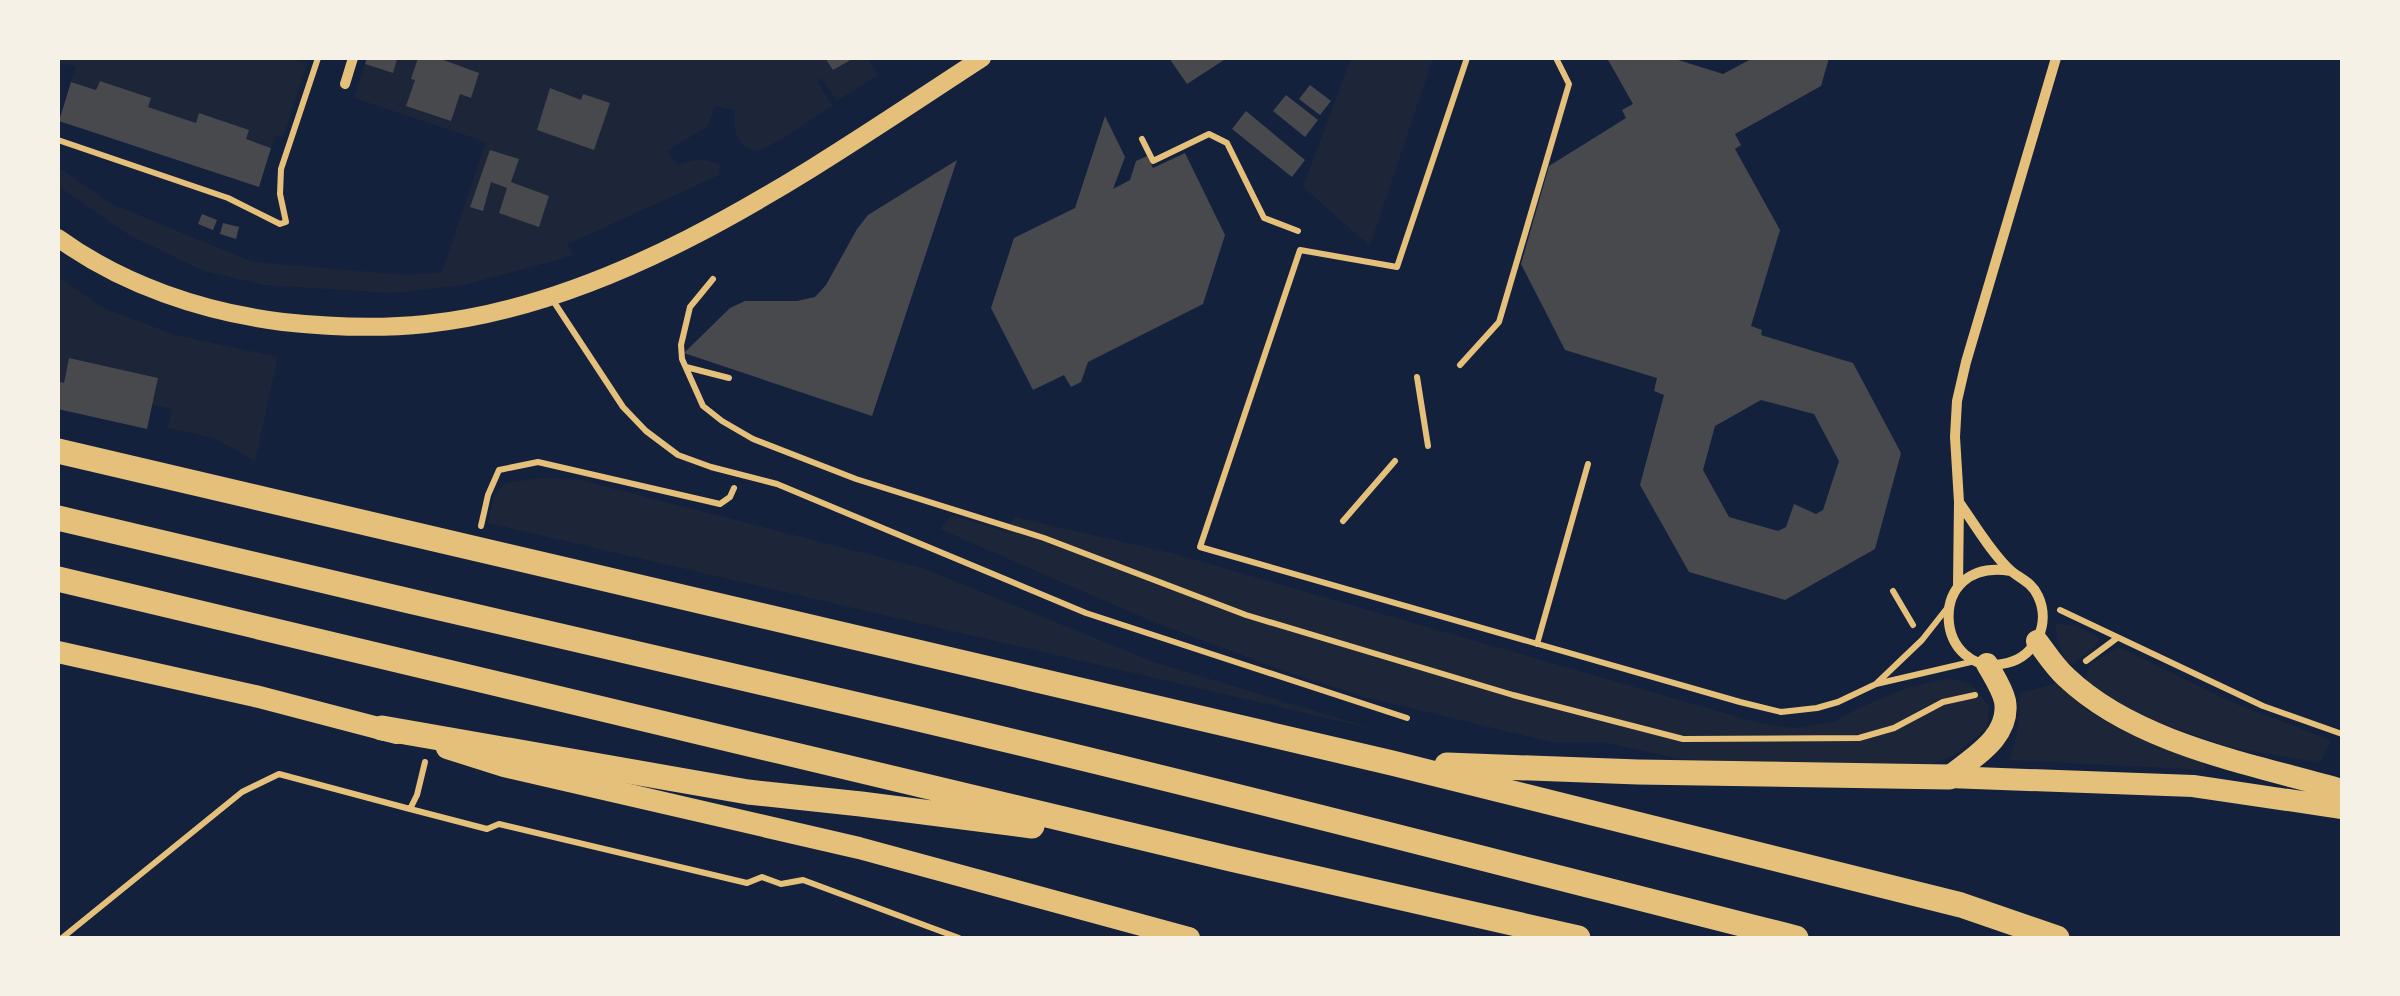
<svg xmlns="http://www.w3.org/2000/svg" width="2400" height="996" font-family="Figtree,sans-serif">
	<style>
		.green { fill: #1d2539 }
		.building { fill: #48494c; fill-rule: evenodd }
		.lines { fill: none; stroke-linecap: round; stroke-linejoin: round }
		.path { stroke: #e5c07b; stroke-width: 6 }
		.service { stroke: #e5c07b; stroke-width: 6 }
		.minor { stroke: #e5c07b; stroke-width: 10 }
		.tertiary { stroke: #e5c07b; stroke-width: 18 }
		.primary { stroke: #e5c07b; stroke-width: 22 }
		.motorway { stroke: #e5c07b; stroke-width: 25 }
	</style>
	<rect width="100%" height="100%" fill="#14213d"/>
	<path class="green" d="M 58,58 L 288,58 L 307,63 L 283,138 L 276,136 L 271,148 L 246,139 L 249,130 L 199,113 L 196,123 L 148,107 L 150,98 L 101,81 L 96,90 L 71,82 L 76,66 L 58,63 Z
		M 397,58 L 722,58 L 730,60 L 732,58 L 825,58 L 833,70 L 854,58 L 867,58 L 878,75 L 837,101 L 821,78 L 817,82 L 833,105 C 819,114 769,151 755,150 C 735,148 733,125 735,110 L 715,106 L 708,126 L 667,151 L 678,165 C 691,159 707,157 720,165 L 719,175 L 568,244 L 572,256 L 464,285 L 392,293 L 264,285 L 204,271 L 129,235 L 58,186 L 58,167 L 112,204 L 253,262 L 407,275 L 442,272 L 486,142 L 354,98 L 365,64 L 392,73 Z
		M 1351,58 L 1433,58 L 1370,246 L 1303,187 Z
		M 58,276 L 101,307 L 175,335 L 278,357 L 255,461 L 214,438 L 168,428 L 172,409 L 152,405 L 158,378 L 70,358 L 64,383 L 58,381 Z
		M 541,478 L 576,479 L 922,568 L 1154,662 L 1378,730 L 488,523 L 494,496 L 505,483 Z
		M 951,515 L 1007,532 L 1014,517 L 1172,553 L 1759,723 L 1795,728 L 1833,722 L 1861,707 L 1909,687 L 1950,678 L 1972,685 L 1989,706 L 1987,728 L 1953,756 L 1914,770 L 1899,763 L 1794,764 L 1680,759 L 1603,742 L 1551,742 L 1364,697 L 1284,671 L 1151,621 L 940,529 Z
		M 2055,623 L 2077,626 L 2100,638 L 2095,647 L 2072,664 L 2067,663 L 2058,643 Z
		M 2119,647 L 2231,702 L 2331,740 L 2320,763 L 2229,747 L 2135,714 L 2085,682 L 2090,664 Z
		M 2058,683 L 2088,711 L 2131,733 L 2202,759 L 2205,770 L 2009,760 C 2017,738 2021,716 2019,693 Z"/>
	<path class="building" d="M 367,58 L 391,58 L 397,59 L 393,73 L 365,64 Z
		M 418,58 L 438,58 L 479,73 L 471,98 L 460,94 L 451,121 L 406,106 L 415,80 L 411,79 Z
		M 825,58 L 854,58 L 833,70 Z
		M 1169,58 L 1227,58 L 1187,84 Z
		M 1607,58 L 1672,58 L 1723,74 L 1753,58 L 1829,58 L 1821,86 L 1735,134 L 1741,145 L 1735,149 L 1780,230 L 1751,326 L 1762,330 L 1761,335 L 1853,363 L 1901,453 L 1875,549 L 1785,600 L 1689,572 L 1640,485 L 1664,395 L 1654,391 L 1657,378 L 1565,350 L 1521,264 L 1549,166 L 1626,118 L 1622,110 L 1633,104 ZM 1761,400 L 1814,414 L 1839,461 L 1823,510 L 1816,514 L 1794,504 L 1786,527 L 1778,531 L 1729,517 L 1703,470 L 1715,426 Z
		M 100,81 L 151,98 L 148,107 L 196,123 L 199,113 L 249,130 L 246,139 L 271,148 L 259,187 L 59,121 L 71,82 L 96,90 Z
		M 1310,85 L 1331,101 L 1320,115 L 1299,99 Z
		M 550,88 L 581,100 L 583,94 L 610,103 L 594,150 L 537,130 Z
		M 1286,95 L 1318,120 L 1305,137 L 1273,111 Z
		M 1246,111 L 1305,160 L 1292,177 L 1232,129 Z
		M 1105,116 L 1125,157 L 1113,189 L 1130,180 L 1136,161 L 1147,156 L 1153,168 L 1185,153 L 1225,235 L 1203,304 L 1088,362 L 1081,382 L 1071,387 L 1064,375 L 1033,390 L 991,308 L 1014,238 L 1075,208 Z
		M 490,150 L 519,159 L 511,182 L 549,196 L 539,227 L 499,213 L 507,188 L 491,182 L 483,211 L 470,207 Z
		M 957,160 L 872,416 L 684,353 L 730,308 L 745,301 L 797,301 L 815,297 L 826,285 L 857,229 L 868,215 Z
		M 202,214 L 217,220 L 213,230 L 198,224 Z
		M 223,223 L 239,227 L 236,239 L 220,234 Z
		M 69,358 L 158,378 L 147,429 L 58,409 L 58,381 L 64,383 Z"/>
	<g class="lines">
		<path class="path" d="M 1142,139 L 1153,161 L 1209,134 L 1227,143 L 1264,218 L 1298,231
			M 58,140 L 228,198 L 280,224 L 286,222 L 280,194 L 281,169 L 318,58
			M 713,279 L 690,307 L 681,345 L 682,359 L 703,406 L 722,421 L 753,439 L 856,479 L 1044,538 L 1246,615 L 1513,695 L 1683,739 L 1859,738 L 1894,728 L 1943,702 L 1975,695
			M 1460,365 L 1499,322 L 1569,84 L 1556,58
			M 686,367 L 729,378
			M 1417,377 L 1428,446
			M 1343,521 L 1395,461
			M 481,526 L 488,495 L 499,470 L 538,462 L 720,504 L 730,497 L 734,488
			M 1893,591 L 1913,625
			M 2060,610 L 2263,706 L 2342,734
			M 2086,661 L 2117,638
			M 410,809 L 487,829 L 499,824 L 747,883 L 762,877 L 781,884 L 803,880 L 959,938
			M 62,938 L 242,792 L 279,774 L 410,809 L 417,795 L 425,762"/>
		<path class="service" d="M 1467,58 L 1397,267 L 1300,250 L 1200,547 L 1740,702 L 1781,712 L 1817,708 L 1838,702 L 1876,684 L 1975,661
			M 552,299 L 623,407 L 646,431 L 678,455 L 711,467 L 777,484 L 1086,613 L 1407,718
			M 1537,644 L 1588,464
			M 1877,683 L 1922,640 L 1948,607"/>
		<path class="minor" d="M 345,84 L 353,58
			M 1959,502 C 1973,522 1992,554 2010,570 C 2020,579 2032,582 2038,596 C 2051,623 2036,656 2007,663 C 1934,681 1923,556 2011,571
			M 1958,586 L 1959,502 L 1955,437 L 1957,401 L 1966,362 L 2056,58"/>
		<path class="tertiary" d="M 58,238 C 123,285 203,312 283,322 C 330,327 379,329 426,324 C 627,303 817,165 982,58"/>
		<path class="primary" d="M 2037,641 C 2046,653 2055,667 2066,677 C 2136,744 2252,764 2342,790
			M 58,652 L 255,696 L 397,733
			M 447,748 L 504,766 L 859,848 L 1189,938
			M 1949,777 L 2193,786 L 2342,808
			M 1949,777 C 1972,758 2011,737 2005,701 C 2002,688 1993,675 1987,664"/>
		<path class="motorway" d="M 58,451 L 1392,763 L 1961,905 L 2057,938
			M 58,518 C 340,586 624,650 906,716 C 1204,786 1500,863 1796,938
			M 58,579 L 1231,859 L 1578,938
			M 382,728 L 748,792 L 861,804 L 1032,826
			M 1447,765 L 1638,772 L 1949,777"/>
	</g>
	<rect width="2400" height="996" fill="none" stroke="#f6f1e7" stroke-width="120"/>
</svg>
